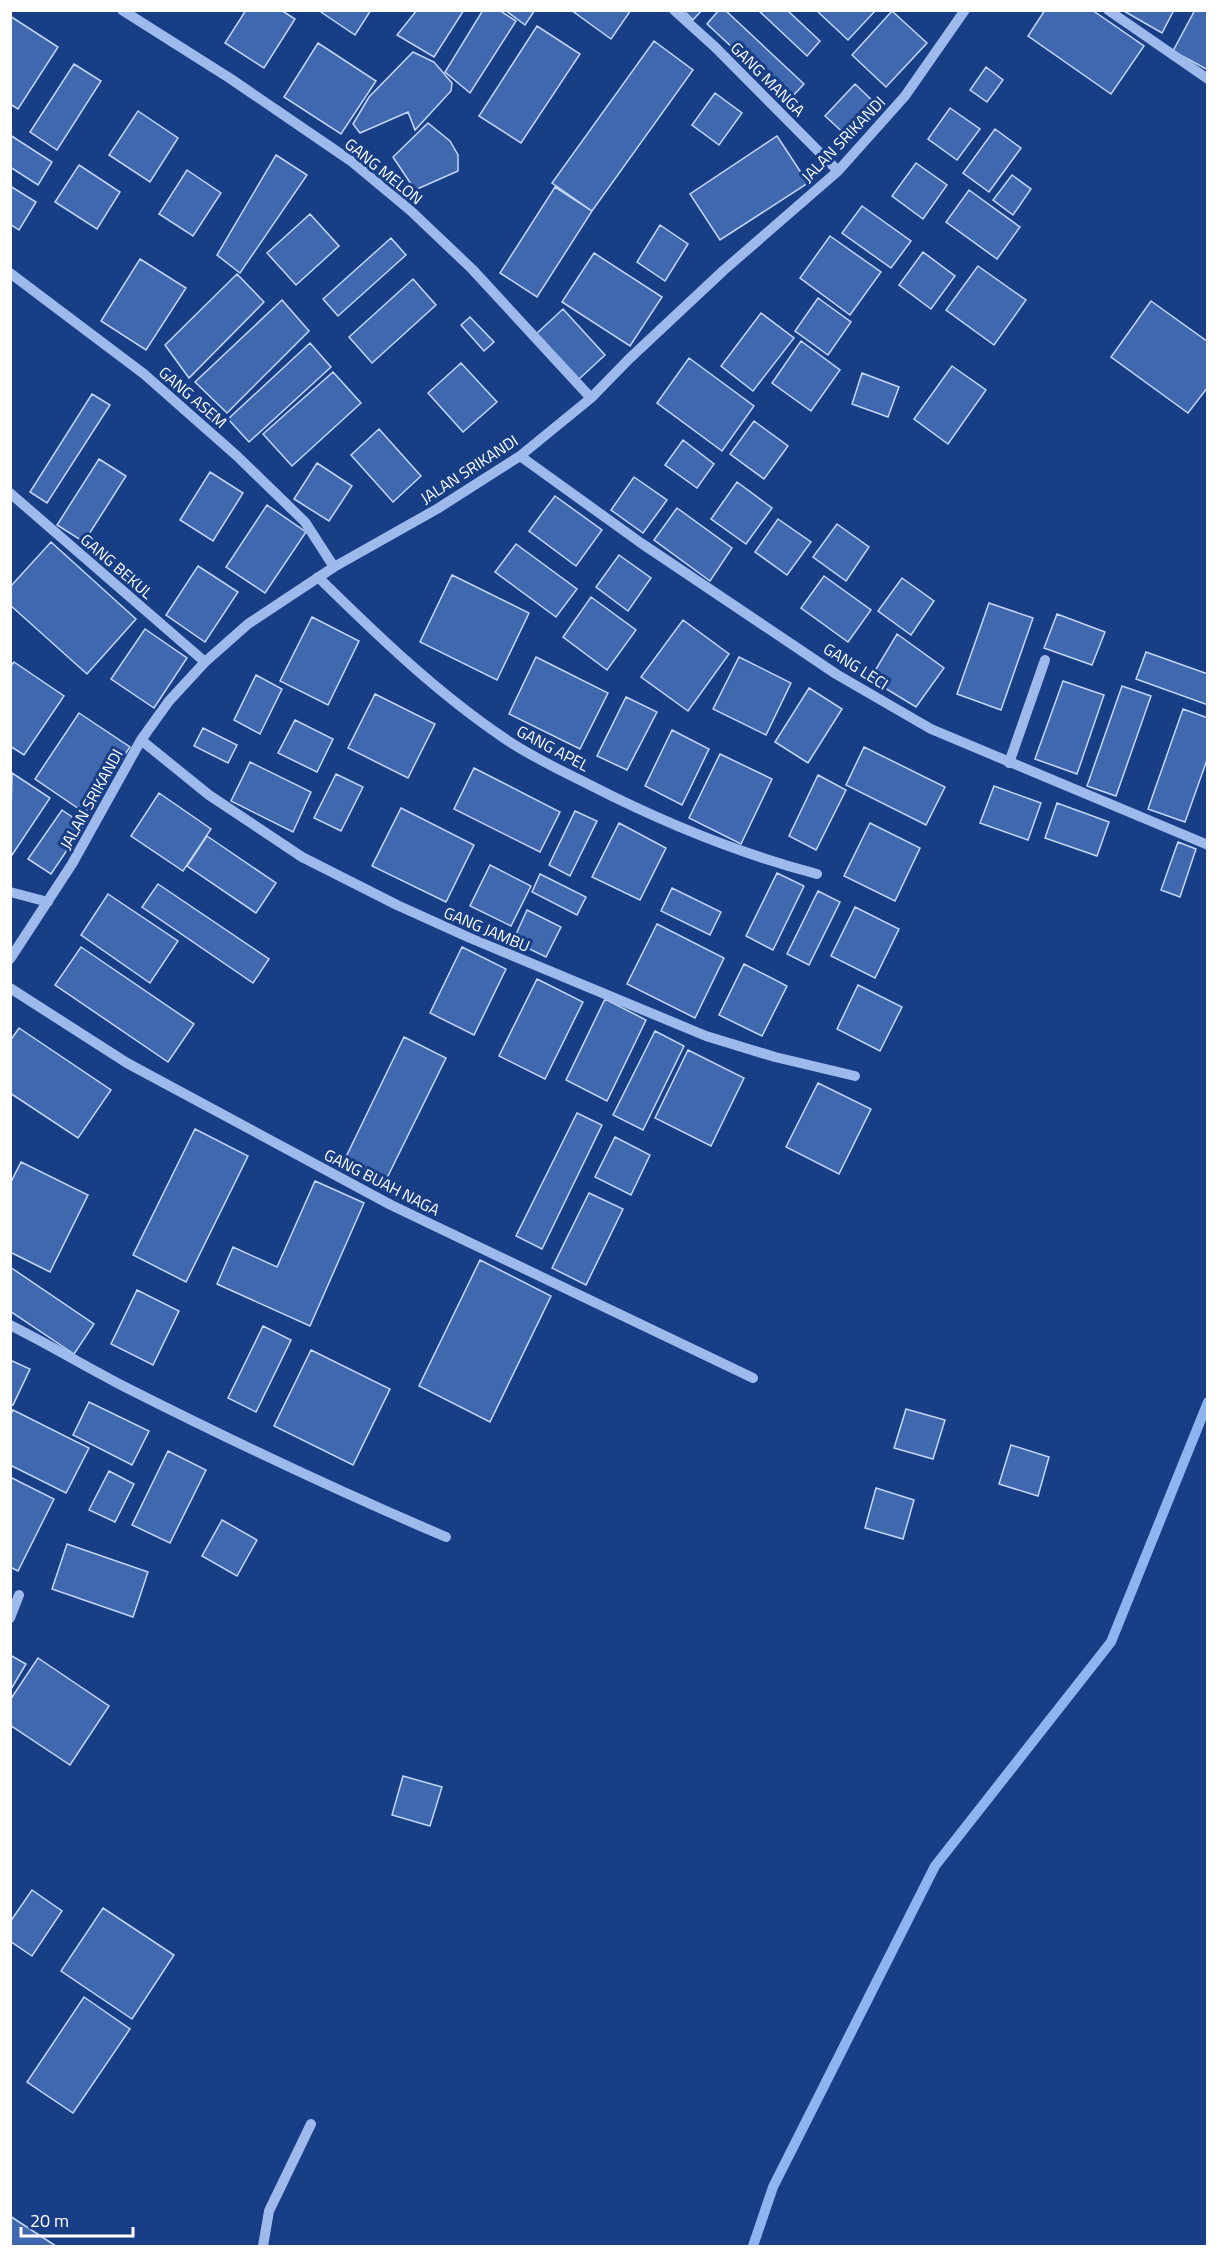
<svg xmlns="http://www.w3.org/2000/svg" width="1218" height="2257" font-family="'Titillium Web',sans-serif">
	<style>
		.lines { fill: none; stroke-linecap: round; stroke-linejoin: round }
		.stream { stroke: #90b4ef; stroke-width: 10 }
		.building { fill: #4068af; stroke: #c3d7f9; stroke-width: 1.5 }
		.minor { stroke: #9ebaed; stroke-width: 10 }
		.labels { text-anchor: middle; stroke-width: 6; stroke-linejoin: round; paint-order: stroke }
		.street-label { font-size: 16px; fill: #fff; stroke: #183e86 }
	</style>
	<rect width="100%" height="100%" fill="#183e86"/>
	<g class="lines">
		<path class="stream" d="M 753,2246 L 773,2187 L 935,1866 L 1111,1642 L 1208,1402"/>
	</g>
	<path class="building" d="M 246,10 L 281,10 L 295,19 L 264,68 L 225,43 Z
		M 318,10 L 371,10 L 355,35 Z
		M 417,10 L 464,10 L 434,57 L 397,35 Z
		M 483,10 L 499,10 L 516,21 L 470,93 L 445,72 Z
		M 505,10 L 535,10 L 525,25 Z
		M 571,10 L 631,10 L 611,39 Z
		M 683,10 L 702,10 L 693,20 Z
		M 719,10 L 725,10 L 804,84 L 789,100 L 707,24 Z
		M 758,10 L 787,10 L 820,41 L 807,56 Z
		M 816,10 L 876,10 L 848,40 Z
		M 1045,10 L 1092,10 L 1144,46 L 1111,94 L 1028,36 Z
		M 1122,10 L 1174,10 L 1162,33 Z
		M 1195,10 L 1208,10 L 1208,70 L 1173,51 Z
		M 892,11 L 927,43 L 886,87 L 852,55 Z
		M 10,16 L 58,47 L 18,109 L 10,104 Z
		M 537,26 L 580,54 L 521,143 L 479,116 Z
		M 654,41 L 693,70 L 592,211 L 552,183 Z
		M 318,43 L 376,81 L 341,134 L 284,97 Z
		M 413,52 L 434,62 L 452,83 L 451,91 L 415,130 L 408,112 L 360,133 L 353,124 L 369,97 Z
		M 74,64 L 101,81 L 57,150 L 30,132 Z
		M 986,67 L 1003,80 L 987,102 L 970,90 Z
		M 855,84 L 876,104 L 847,136 L 825,116 Z
		M 715,93 L 742,113 L 719,145 L 692,125 Z
		M 950,108 L 980,129 L 957,160 L 928,139 Z
		M 138,111 L 178,138 L 150,182 L 109,155 Z
		M 428,123 L 450,141 L 458,155 L 458,171 L 415,190 L 393,157 Z
		M 995,129 L 1021,148 L 989,192 L 963,173 Z
		M 10,135 L 52,162 L 38,185 L 10,167 Z
		M 777,136 L 808,183 L 720,240 L 690,194 Z
		M 276,155 L 307,175 L 240,273 L 217,255 Z
		M 916,163 L 947,185 L 923,219 L 892,196 Z
		M 79,165 L 120,192 L 97,229 L 55,202 Z
		M 187,170 L 221,193 L 193,236 L 159,214 Z
		M 1012,175 L 1031,189 L 1013,215 L 993,200 Z
		M 10,186 L 36,202 L 19,230 L 10,224 Z
		M 555,187 L 592,211 L 537,297 L 500,273 Z
		M 969,190 L 1020,227 L 997,259 L 946,222 Z
		M 862,206 L 911,241 L 891,268 L 842,233 Z
		M 310,214 L 339,246 L 296,285 L 267,253 Z
		M 660,225 L 688,244 L 665,281 L 637,262 Z
		M 830,236 L 881,272 L 850,315 L 800,278 Z
		M 391,238 L 406,255 L 338,316 L 323,299 Z
		M 923,252 L 955,276 L 931,309 L 899,285 Z
		M 594,253 L 662,297 L 630,346 L 562,302 Z
		M 140,259 L 186,288 L 146,350 L 101,321 Z
		M 978,266 L 1026,300 L 994,345 L 946,310 Z
		M 237,274 L 264,302 L 189,378 L 165,345 Z
		M 413,279 L 436,305 L 372,363 L 349,337 Z
		M 818,298 L 851,322 L 828,355 L 795,331 Z
		M 282,300 L 309,331 L 227,413 L 195,382 Z
		M 1151,301 L 1208,342 L 1208,387 L 1188,413 L 1111,357 Z
		M 563,309 L 605,355 L 578,380 L 536,334 Z
		M 761,313 L 794,338 L 753,391 L 721,366 Z
		M 470,317 L 494,342 L 484,351 L 461,325 Z
		M 801,341 L 840,370 L 811,411 L 772,383 Z
		M 310,343 L 331,367 L 249,442 L 228,419 Z
		M 689,358 L 754,406 L 722,451 L 657,403 Z
		M 461,363 L 497,402 L 463,432 L 428,393 Z
		M 952,366 L 986,390 L 948,444 L 914,419 Z
		M 333,372 L 361,403 L 292,466 L 263,434 Z
		M 862,373 L 899,387 L 888,417 L 852,404 Z
		M 92,394 L 110,405 L 47,503 L 30,492 Z
		M 754,421 L 788,446 L 764,479 L 730,454 Z
		M 379,429 L 421,476 L 393,502 L 351,455 Z
		M 683,440 L 714,464 L 697,488 L 665,465 Z
		M 99,459 L 126,476 L 84,542 L 57,525 Z
		M 317,463 L 352,486 L 329,521 L 294,499 Z
		M 210,472 L 243,493 L 213,541 L 180,520 Z
		M 634,477 L 667,500 L 643,533 L 611,510 Z
		M 737,482 L 772,508 L 746,544 L 711,519 Z
		M 555,496 L 602,530 L 576,566 L 529,531 Z
		M 267,505 L 306,532 L 265,593 L 226,567 Z
		M 677,508 L 732,548 L 710,581 L 654,540 Z
		M 778,519 L 811,542 L 787,575 L 755,552 Z
		M 837,524 L 869,547 L 846,581 L 813,557 Z
		M 51,542 L 136,619 L 87,674 L 10,605 L 10,587 Z
		M 516,544 L 577,589 L 556,617 L 495,572 Z
		M 619,555 L 651,578 L 628,611 L 596,587 Z
		M 198,566 L 238,592 L 205,642 L 166,615 Z
		M 452,575 L 529,613 L 497,680 L 420,642 Z
		M 824,576 L 871,610 L 848,642 L 801,608 Z
		M 902,578 L 934,601 L 911,635 L 878,611 Z
		M 591,597 L 636,630 L 607,670 L 563,637 Z
		M 989,603 L 1033,618 L 1001,710 L 957,694 Z
		M 1057,614 L 1105,632 L 1092,665 L 1044,648 Z
		M 312,617 L 359,641 L 328,705 L 280,681 Z
		M 683,620 L 729,654 L 688,711 L 641,677 Z
		M 145,629 L 187,658 L 154,708 L 111,679 Z
		M 897,634 L 944,668 L 916,707 L 870,679 Z
		M 1146,652 L 1208,674 L 1208,705 L 1136,679 Z
		M 536,657 L 608,693 L 580,749 L 509,714 Z
		M 739,657 L 791,683 L 766,735 L 713,709 Z
		M 14,662 L 64,696 L 24,755 L 10,746 L 10,667 Z
		M 256,675 L 282,689 L 260,734 L 234,720 Z
		M 1063,681 L 1104,695 L 1077,774 L 1035,759 Z
		M 1122,686 L 1151,696 L 1116,796 L 1087,786 Z
		M 809,688 L 842,709 L 808,763 L 775,742 Z
		M 375,694 L 435,724 L 408,778 L 348,748 Z
		M 626,697 L 657,712 L 627,770 L 597,756 Z
		M 1183,709 L 1208,718 L 1208,757 L 1185,822 L 1148,809 Z
		M 79,713 L 130,747 L 85,813 L 35,779 Z
		M 295,720 L 333,739 L 317,772 L 278,753 Z
		M 203,728 L 237,745 L 228,763 L 194,746 Z
		M 672,730 L 709,749 L 682,805 L 645,786 Z
		M 864,747 L 945,787 L 926,825 L 846,785 Z
		M 720,754 L 772,779 L 741,844 L 689,818 Z
		M 250,762 L 311,792 L 293,832 L 231,801 Z
		M 474,768 L 560,812 L 540,852 L 454,809 Z
		M 12,773 L 50,798 L 12,855 L 10,854 Z
		M 336,774 L 363,787 L 341,831 L 314,818 Z
		M 818,775 L 846,790 L 816,850 L 789,836 Z
		M 994,786 L 1041,803 L 1028,840 L 980,823 Z
		M 159,793 L 211,829 L 183,871 L 131,836 Z
		M 1057,803 L 1109,822 L 1097,856 L 1045,838 Z
		M 401,808 L 474,845 L 446,902 L 372,866 Z
		M 62,810 L 84,825 L 51,874 L 28,859 Z
		M 575,811 L 597,821 L 570,876 L 549,865 Z
		M 619,823 L 666,848 L 640,900 L 592,877 Z
		M 870,823 L 920,848 L 895,901 L 844,876 Z
		M 207,836 L 276,883 L 256,913 L 187,866 Z
		M 1178,842 L 1196,849 L 1180,897 L 1161,890 Z
		M 490,865 L 531,886 L 511,926 L 470,906 Z
		M 777,873 L 804,886 L 773,950 L 746,936 Z
		M 540,874 L 586,897 L 577,915 L 532,892 Z
		M 158,884 L 269,959 L 253,983 L 142,907 Z
		M 672,888 L 721,912 L 710,935 L 661,911 Z
		M 818,891 L 840,902 L 809,965 L 787,954 Z
		M 108,894 L 178,941 L 150,983 L 81,935 Z
		M 855,907 L 899,929 L 875,978 L 831,956 Z
		M 527,910 L 561,927 L 546,957 L 513,941 Z
		M 657,924 L 724,958 L 695,1018 L 627,984 Z
		M 81,947 L 194,1024 L 168,1062 L 55,985 Z
		M 462,947 L 506,969 L 474,1035 L 430,1013 Z
		M 744,964 L 787,986 L 762,1036 L 719,1015 Z
		M 537,979 L 583,1002 L 545,1079 L 499,1056 Z
		M 858,985 L 902,1007 L 880,1051 L 837,1029 Z
		M 605,999 L 646,1020 L 607,1101 L 566,1080 Z
		M 19,1028 L 111,1090 L 78,1138 L 10,1093 L 10,1041 Z
		M 655,1031 L 684,1046 L 643,1130 L 613,1115 Z
		M 404,1037 L 446,1058 L 386,1180 L 345,1159 Z
		M 688,1050 L 744,1078 L 711,1146 L 655,1118 Z
		M 818,1083 L 871,1109 L 839,1174 L 786,1147 Z
		M 577,1113 L 602,1125 L 542,1249 L 516,1236 Z
		M 195,1129 L 248,1156 L 186,1282 L 133,1255 Z
		M 615,1137 L 650,1155 L 631,1195 L 595,1177 Z
		M 21,1162 L 88,1195 L 50,1272 L 10,1252 L 10,1184 Z
		M 315,1181 L 364,1203 L 310,1326 L 217,1284 L 233,1247 L 277,1267 Z
		M 589,1193 L 623,1209 L 586,1285 L 552,1268 Z
		M 480,1260 L 551,1296 L 490,1422 L 419,1386 Z
		M 10,1267 L 94,1324 L 74,1354 L 10,1311 Z
		M 137,1290 L 179,1311 L 153,1365 L 111,1344 Z
		M 263,1326 L 291,1340 L 256,1412 L 228,1398 Z
		M 311,1350 L 390,1389 L 353,1465 L 274,1426 Z
		M 10,1360 L 30,1369 L 13,1405 L 10,1404 Z
		M 89,1402 L 149,1431 L 132,1465 L 73,1435 Z
		M 906,1409 L 945,1420 L 933,1459 L 894,1448 Z
		M 13,1410 L 89,1448 L 66,1493 L 10,1465 L 10,1416 Z
		M 1011,1445 L 1049,1457 L 1038,1496 L 999,1484 Z
		M 168,1451 L 206,1470 L 170,1543 L 132,1525 Z
		M 109,1471 L 134,1484 L 115,1522 L 89,1510 Z
		M 10,1477 L 54,1499 L 18,1571 L 10,1567 Z
		M 876,1488 L 914,1500 L 903,1539 L 865,1528 Z
		M 222,1520 L 257,1540 L 237,1576 L 202,1556 Z
		M 67,1544 L 148,1572 L 133,1617 L 52,1589 Z
		M 10,1655 L 26,1664 L 10,1691 Z
		M 38,1658 L 109,1706 L 70,1765 L 10,1725 L 10,1700 Z
		M 403,1776 L 442,1787 L 430,1826 L 392,1815 Z
		M 32,1890 L 62,1911 L 32,1956 L 10,1941 L 10,1922 Z
		M 103,1908 L 174,1955 L 132,2019 L 61,1971 Z
		M 84,1997 L 130,2029 L 73,2113 L 27,2082 Z
		M 10,2216 L 56,2246 L 10,2246 Z"/>
	<g class="lines">
		<path class="minor" d="M 122,10 L 231,79 L 351,161 L 411,211 L 472,269 L 591,398
			M 674,10 L 715,47 L 838,171
			M 1108,10 L 1208,79
			M 10,273 L 144,374 L 237,456 L 305,522 L 334,567
			M 520,456 L 641,543 L 836,674 L 931,729 L 1208,845
			M 10,493 L 205,662
			M 318,577 C 377,635 436,692 504,738 C 530,756 560,770 588,784 C 662,822 737,853 817,874
			M 141,740 L 209,795 L 302,857 L 397,905 L 470,938 L 706,1036 L 775,1057 L 855,1076
			M 1009,763 L 1045,660
			M 10,892 L 48,902
			M 10,959 L 72,864 L 141,740 L 169,701 L 205,662 L 248,624 L 334,567 L 437,509 L 520,456 L 591,398 L 629,359 L 724,270 L 838,171 L 905,96 L 965,10
			M 10,988 L 127,1063 L 391,1205 L 753,1378
			M 10,1325 C 50,1345 88,1368 127,1388 C 232,1441 338,1491 446,1537
			M 10,1618 L 19,1595
			M 263,2246 L 269,2211 L 311,2124"/>
	</g>
	<g class="labels">
		<g class="street-label">
			<text transform="translate(768 79) rotate(45)" y="6">GANG MANGA</text>
			<text transform="translate(843 139) rotate(-46)" y="6">JALAN SRIKANDI</text>
			<text transform="translate(384 171) rotate(39)" y="6">GANG MELON</text>
			<text transform="translate(193 397) rotate(41)" y="6">GANG ASEM</text>
			<text transform="translate(469 469) rotate(-33)" y="6">JALAN SRIKANDI</text>
			<text transform="translate(117 566) rotate(41)" y="6">GANG BEKUL</text>
			<text transform="translate(856 666) rotate(32)" y="6">GANG LECI</text>
			<text transform="translate(553 748) rotate(28)" y="6">GANG APEL</text>
			<text transform="translate(91 799) rotate(-61)" y="6">JALAN SRIKANDI</text>
			<text transform="translate(487 929) rotate(23)" y="6">GANG JAMBU</text>
			<text transform="translate(382 1182) rotate(27)" y="6">GANG BUAH NAGA</text>
		</g>
	</g>
	<rect width="1218" height="2257" fill="none" stroke="#ffffff" stroke-width="24"/>
	<path d="M21 2227v9h112v-9" fill="none" stroke="#ffffff" stroke-width="3"/>
	<text x="30" y="2227" font-size="18" fill="#ffffff" stroke="#183e86" stroke-width="4.5" paint-order="stroke">20 m</text>
</svg>
